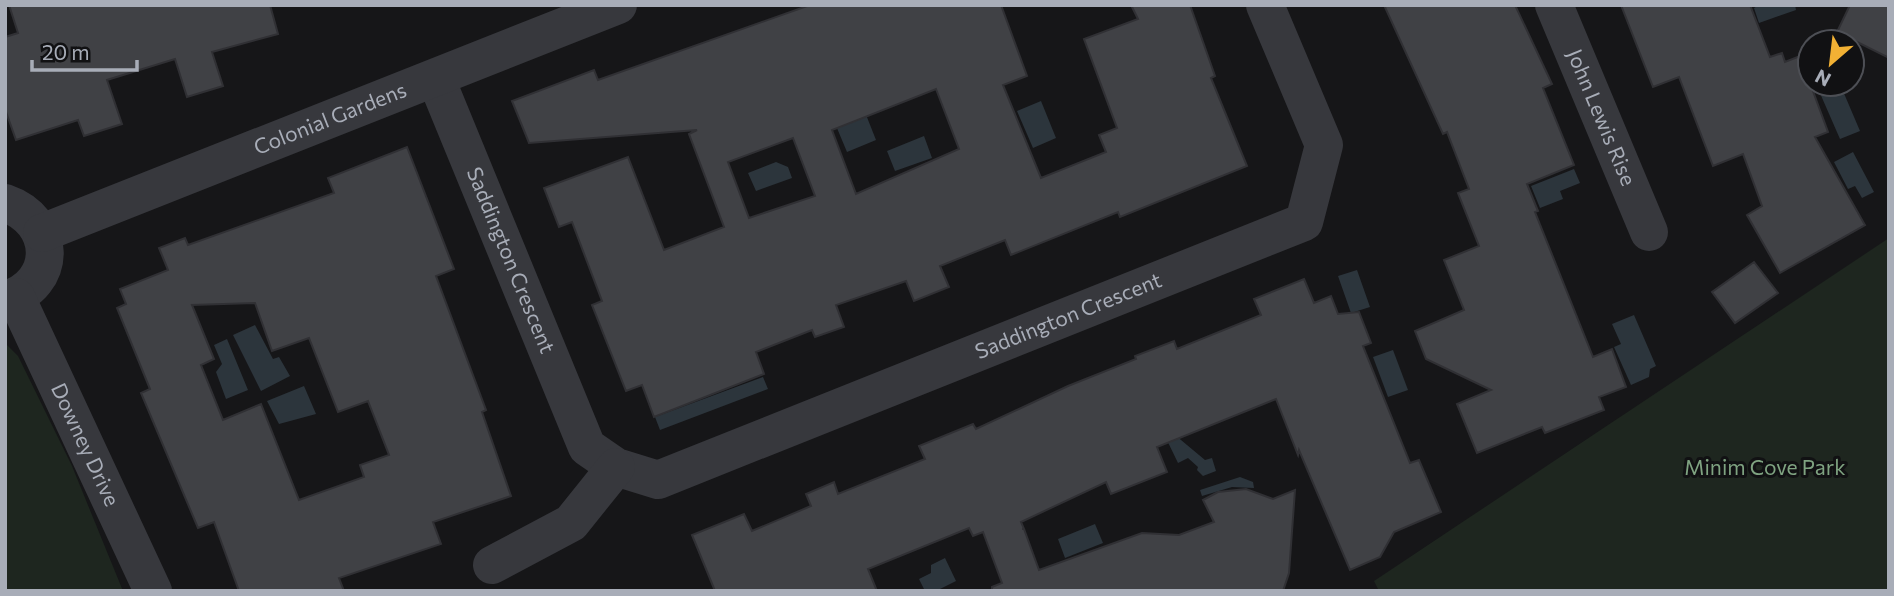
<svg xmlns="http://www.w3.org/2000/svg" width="1894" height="596" font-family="Commissioner,sans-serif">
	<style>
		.green { fill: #1e261f }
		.water { fill: #2c353c }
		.building { fill: #404145; stroke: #303034; stroke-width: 2; fill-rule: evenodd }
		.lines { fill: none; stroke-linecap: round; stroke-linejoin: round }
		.minor { stroke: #37383d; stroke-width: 38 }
		.labels { text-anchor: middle; stroke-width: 6; stroke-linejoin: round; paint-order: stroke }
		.street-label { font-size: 21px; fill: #a8adb8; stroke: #111113 }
		.park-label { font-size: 21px; fill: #7fa381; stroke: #111113 }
	</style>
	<rect width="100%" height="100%" fill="#161618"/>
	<path class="green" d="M 1889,238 L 1889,591 L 1379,591 L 1374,581 Z
		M 5,343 L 18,356 L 72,466 L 123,591 L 5,591 Z"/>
	<path class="water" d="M 1759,5 L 1795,5 L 1796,10 L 1759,23 L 1754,8 Z
		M 1816,84 L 1840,84 L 1860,131 L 1840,139 Z
		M 859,97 L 876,140 L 847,152 L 829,109 Z
		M 1041,101 L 1056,138 L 1033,148 L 1017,111 Z
		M 924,136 L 932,158 L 895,171 L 887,151 Z
		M 1853,152 L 1874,192 L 1862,198 L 1855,186 L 1848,189 L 1834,162 Z
		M 776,162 L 788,167 L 792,178 L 756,191 L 748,173 Z
		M 1574,169 L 1580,183 L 1560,191 L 1563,199 L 1540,208 L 1531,186 Z
		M 1357,270 L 1370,307 L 1351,313 L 1338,276 Z
		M 1634,315 L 1656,366 L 1650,369 L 1649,377 L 1631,385 L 1614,347 L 1621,344 L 1612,324 Z
		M 255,325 L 273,359 L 279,357 L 290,376 L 261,391 L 233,335 Z
		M 227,339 L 248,390 L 226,399 L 216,372 L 222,364 L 214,345 Z
		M 1393,350 L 1408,390 L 1388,397 L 1373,357 Z
		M 763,377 L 768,389 L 660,430 L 655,417 Z
		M 304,386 L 316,414 L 279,424 L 267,401 Z
		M 1169,430 L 1205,460 L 1212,458 L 1216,471 L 1203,476 L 1197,470 L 1198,467 L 1188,458 L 1178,463 L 1163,432 Z
		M 1240,477 L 1253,482 L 1254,488 L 1232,487 L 1202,496 L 1200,490 Z
		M 1095,524 L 1103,543 L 1065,558 L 1058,539 Z
		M 945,558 L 956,581 L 936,591 L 925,591 L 919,579 L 931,573 L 931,565 Z"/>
	<path class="building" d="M 9,5 L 270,5 L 278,34 L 212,52 L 223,86 L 187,97 L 175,59 L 107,80 L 122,124 L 84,136 L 78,120 L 16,140 L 5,109 L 5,37 L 18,33 Z
		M 810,5 L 1001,5 L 1027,76 L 1003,85 L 1041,178 L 1106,152 L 1099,135 L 1117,128 L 1084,39 L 1138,19 L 1131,5 L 1190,5 L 1215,76 L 1211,78 L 1247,166 L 1120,217 L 1118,212 L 1011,255 L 1005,240 L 940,266 L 949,287 L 914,301 L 906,281 L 836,305 L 844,327 L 815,337 L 812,330 L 756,352 L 764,374 L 654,417 L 642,385 L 626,391 L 592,305 L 602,301 L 572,222 L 559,227 L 544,188 L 628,157 L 664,250 L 724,227 L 689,134 L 697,130 L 529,143 L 512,101 L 594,70 L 598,80 ZM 936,89 L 959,149 L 856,194 L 832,130 ZM 793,138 L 815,196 L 749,218 L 728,162 Z
		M 1384,5 L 1515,5 L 1552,84 L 1543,88 L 1574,165 L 1527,184 L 1538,211 L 1535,212 L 1593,357 L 1612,349 L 1626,387 L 1599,397 L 1604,410 L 1545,433 L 1542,427 L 1477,453 L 1457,404 L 1491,390 L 1426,359 L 1415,331 L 1464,310 L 1444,260 L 1479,246 L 1458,193 L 1469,189 L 1447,132 L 1443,134 Z
		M 1621,5 L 1750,5 L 1770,57 L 1782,53 L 1785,62 L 1800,56 L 1828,132 L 1815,137 L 1865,225 L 1780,273 L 1747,215 L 1762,206 L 1743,154 L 1713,166 L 1679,77 L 1653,87 Z
		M 1850,5 L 1889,5 L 1889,58 L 1837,32 Z
		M 407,147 L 454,269 L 436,276 L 486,410 L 482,412 L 511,496 L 433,522 L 441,544 L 339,578 L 344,591 L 239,591 L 214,522 L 198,528 L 141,393 L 150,389 L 117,308 L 126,304 L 120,289 L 168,270 L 159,248 L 185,238 L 188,245 L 334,193 L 328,178 ZM 255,303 L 272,351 L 309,338 L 338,412 L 368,401 L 389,455 L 360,465 L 364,477 L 299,500 L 261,404 L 223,420 L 201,365 L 214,359 L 192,305 Z
		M 1754,262 L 1778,293 L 1735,323 L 1712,292 Z
		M 1304,279 L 1314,303 L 1331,296 L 1338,314 L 1359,312 L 1371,343 L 1363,346 L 1410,463 L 1419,460 L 1441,512 L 1394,532 L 1380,557 L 1350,570 L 1299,450 L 1298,455 L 1276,399 L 1157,447 L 1167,472 L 1111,494 L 1106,482 L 1021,522 L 1024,529 L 1022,529 L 1024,529 L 1039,570 L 1142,533 L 1179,535 L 1214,522 L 1203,500 L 1218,492 L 1246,489 L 1273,499 L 1295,490 L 1289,573 L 1283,591 L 992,591 L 992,587 L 1002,583 L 983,532 L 973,536 L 969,528 L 868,569 L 877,591 L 715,591 L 692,535 L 744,514 L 752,531 L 811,506 L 806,494 L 834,482 L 838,494 L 925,459 L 919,446 L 973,424 L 976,429 L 1068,386 L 1136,359 L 1135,356 L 1174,341 L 1177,349 L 1261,315 L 1254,299 Z"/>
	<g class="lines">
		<g class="minor">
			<path id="s1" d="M 1554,5 L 1649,232"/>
			<path id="s2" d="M 436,79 L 587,447 L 616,467 L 658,480 L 1304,222 L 1324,145 L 1265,5"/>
			<path d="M 5,203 C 57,221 59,284 5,300"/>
			<path id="s3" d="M 42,233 L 618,5"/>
			<path id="s4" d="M 16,297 L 153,591"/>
			<path d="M 492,565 L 571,523 L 616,467"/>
		</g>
	</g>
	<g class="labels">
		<g class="street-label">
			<text dy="7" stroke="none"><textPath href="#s1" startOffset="122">John Lewis Rise</textPath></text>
			<text dy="7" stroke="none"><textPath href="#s3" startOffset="310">Colonial Gardens</textPath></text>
			<text dy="7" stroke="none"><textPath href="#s2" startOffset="196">Saddington Crescent</textPath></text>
			<text dy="7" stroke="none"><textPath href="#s2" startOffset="919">Saddington Crescent</textPath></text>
			<text dy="7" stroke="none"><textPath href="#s4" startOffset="163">Downey Drive</textPath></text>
		</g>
		<g class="park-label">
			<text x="1765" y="475">Minim Cove Park</text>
		</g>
	</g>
	<rect width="1894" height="596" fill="none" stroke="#a8adb8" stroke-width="14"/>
	<g transform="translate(1831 63) rotate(208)"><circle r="33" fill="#111113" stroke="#4d4f55" stroke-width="2"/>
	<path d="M0-5L12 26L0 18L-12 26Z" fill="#f2b134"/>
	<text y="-10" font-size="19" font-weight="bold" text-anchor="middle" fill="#a8adb8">N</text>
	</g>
	<path d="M32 60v10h105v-10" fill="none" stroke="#a8adb8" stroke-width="3.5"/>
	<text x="42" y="60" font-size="21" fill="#a8adb8" stroke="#111113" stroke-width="5" paint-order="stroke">20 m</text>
</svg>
